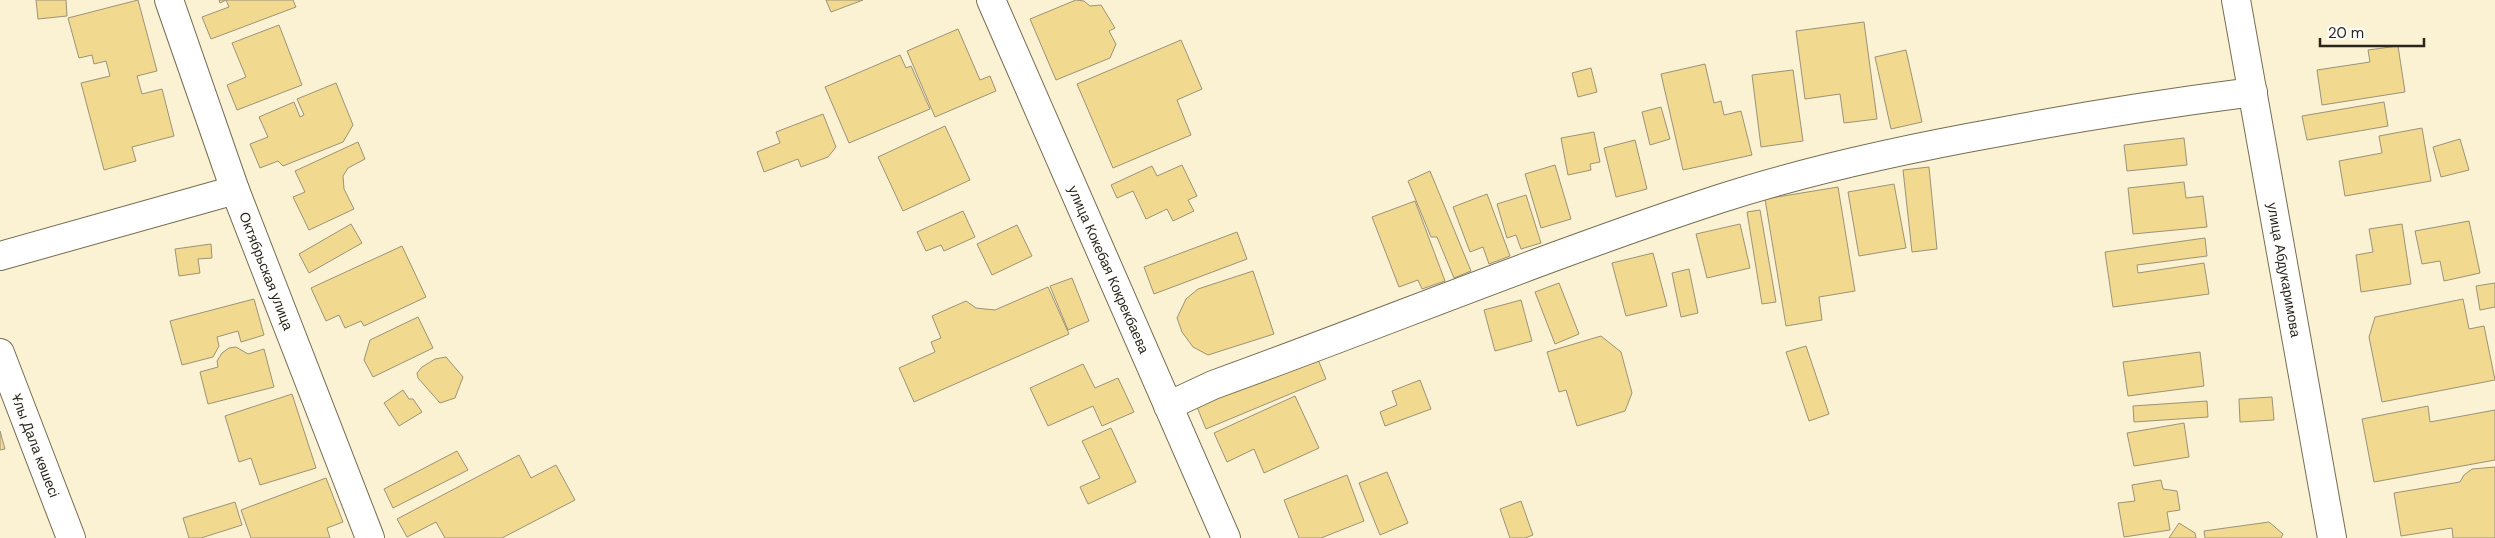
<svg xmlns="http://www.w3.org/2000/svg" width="2495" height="538" font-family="'DM Sans',sans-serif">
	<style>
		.building { fill: #f1d990; stroke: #9c9378 }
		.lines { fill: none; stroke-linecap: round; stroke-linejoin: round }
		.minor-casing { stroke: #766d53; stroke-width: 30 }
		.minor { stroke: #fff; stroke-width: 28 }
		.labels { text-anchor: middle; stroke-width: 5; stroke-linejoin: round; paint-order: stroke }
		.street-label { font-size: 14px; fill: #2a261b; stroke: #fefefe }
	</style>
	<rect width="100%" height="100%" fill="#fbf1d3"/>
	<path class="building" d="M 36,0 L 66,0 L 67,16 L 38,19 Z
		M 138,0 L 157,71 L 137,76 L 142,94 L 162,89 L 174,136 L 132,147 L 136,161 L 104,170 L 81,83 L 110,76 L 106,61 L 94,64 L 92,55 L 79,58 L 68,18 Z
		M 219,0 L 293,0 L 296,7 L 211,39 L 202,17 L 229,7 L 226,0 L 220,3 Z
		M 826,0 L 863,0 L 831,12 Z
		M 1076,0 L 1084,1 L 1090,6 L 1101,5 L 1115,28 L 1109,31 L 1116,44 L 1110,58 L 1056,80 L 1030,19 Z
		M 1864,22 L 1877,119 L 1844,123 L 1840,94 L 1805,99 L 1796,31 Z
		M 279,25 L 302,85 L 237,110 L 227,85 L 246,77 L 232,43 Z
		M 958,29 L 980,80 L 990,76 L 996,91 L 935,117 L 907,51 Z
		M 1181,40 L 1202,89 L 1177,100 L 1191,135 L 1113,168 L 1077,84 Z
		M 2398,46 L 2405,92 L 2322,105 L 2317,70 L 2370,62 L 2368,50 Z
		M 1906,50 L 1922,122 L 1891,129 L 1875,57 Z
		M 900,55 L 906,68 L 911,66 L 930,109 L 849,143 L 825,87 Z
		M 1705,64 L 1714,103 L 1721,101 L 1724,115 L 1741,111 L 1752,155 L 1683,170 L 1661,74 Z
		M 1591,68 L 1597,92 L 1578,97 L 1572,73 Z
		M 1793,70 L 1803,141 L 1761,147 L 1752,75 Z
		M 336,83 L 353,125 L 343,142 L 283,166 L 278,161 L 260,168 L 250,144 L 268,137 L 259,117 L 294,102 L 300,117 L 304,115 L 297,99 Z
		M 2384,102 L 2388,126 L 2307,140 L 2302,116 Z
		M 1661,107 L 1670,139 L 1650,145 L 1642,112 Z
		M 823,114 L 836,147 L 828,157 L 801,167 L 798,159 L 764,172 L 757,152 L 780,143 L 776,132 Z
		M 945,126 L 970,180 L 903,211 L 878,157 Z
		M 2422,128 L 2431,181 L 2345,196 L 2339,161 L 2382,153 L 2379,136 Z
		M 1594,132 L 1600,162 L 1590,164 L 1591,170 L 1568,175 L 1561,138 Z
		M 2184,138 L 2187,165 L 2127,171 L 2124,145 Z
		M 2460,139 L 2469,170 L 2441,177 L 2433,147 Z
		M 1635,140 L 1647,189 L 1616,197 L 1604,148 Z
		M 358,142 L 365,159 L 348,168 L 343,176 L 344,189 L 354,209 L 309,230 L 293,197 L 305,192 L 295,171 Z
		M 1182,165 L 1197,196 L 1188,200 L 1194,211 L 1173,221 L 1167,209 L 1146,219 L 1133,191 L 1117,198 L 1111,185 L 1152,166 L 1157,176 Z
		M 1555,165 L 1571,219 L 1541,228 L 1525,174 Z
		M 1929,167 L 1937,249 L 1912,252 L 1903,170 Z
		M 1430,171 L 1471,271 L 1454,278 L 1437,237 L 1431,237 L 1408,181 Z
		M 2184,182 L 2186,198 L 2203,196 L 2207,227 L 2133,234 L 2128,188 Z
		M 1894,184 L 1906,248 L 1859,256 L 1848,192 Z
		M 1838,187 L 1855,291 L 1819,297 L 1822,320 L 1786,326 L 1765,199 Z
		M 1487,194 L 1510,256 L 1489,264 L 1483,247 L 1470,252 L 1453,207 Z
		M 1526,195 L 1541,243 L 1521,249 L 1516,235 L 1507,238 L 1497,204 Z
		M 1415,201 L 1445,281 L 1422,289 L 1418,280 L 1399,287 L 1372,217 Z
		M 1760,210 L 1776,302 L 1762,304 L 1747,212 Z
		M 963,211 L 975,237 L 944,251 L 941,245 L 926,251 L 917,232 Z
		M 2469,221 L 2480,273 L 2444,281 L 2440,261 L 2422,264 L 2415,231 Z
		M 351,224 L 362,243 L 309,273 L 299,254 Z
		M 1740,224 L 1750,268 L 1707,278 L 1696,234 Z
		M 2402,224 L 2411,284 L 2361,292 L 2356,255 L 2373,252 L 2369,229 Z
		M 1017,225 L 1032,256 L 992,275 L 977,244 Z
		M 1237,232 L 1247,259 L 1154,294 L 1144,267 Z
		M 2205,238 L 2207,256 L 2137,265 L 2138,273 L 2204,263 L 2209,294 L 2113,307 L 2105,252 Z
		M 211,244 L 212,258 L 198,259 L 200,273 L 179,276 L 175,249 Z
		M 402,246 L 426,297 L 364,326 L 361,321 L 345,328 L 339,315 L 326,321 L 311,288 Z
		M 1653,253 L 1667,306 L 1626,316 L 1612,263 Z
		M 1689,269 L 1698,313 L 1681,317 L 1672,273 Z
		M 1253,271 L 1274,334 L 1208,355 L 1193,347 L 1182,332 L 1177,318 L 1186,299 L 1198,289 Z
		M 1072,278 L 1089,321 L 1068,330 L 1050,286 Z
		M 1559,283 L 1579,334 L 1555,344 L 1535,292 Z
		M 2495,283 L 2495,307 L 2480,310 L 2476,286 Z
		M 1048,287 L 1069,334 L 914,402 L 899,368 L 935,352 L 931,342 L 941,338 L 932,316 L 966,301 L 976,308 L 995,310 Z
		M 254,299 L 264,335 L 241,342 L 238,331 L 217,337 L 219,346 L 213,357 L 182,365 L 170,321 Z
		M 2463,299 L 2469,329 L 2484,326 L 2495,380 L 2382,402 L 2369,337 L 2375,317 Z
		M 1521,300 L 1532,341 L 1495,351 L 1484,310 Z
		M 418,317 L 433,348 L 373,377 L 364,360 L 370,340 Z
		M 1601,336 L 1621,352 L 1632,393 L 1625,411 L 1577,426 L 1566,390 L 1559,392 L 1547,352 Z
		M 1806,346 L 1829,414 L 1809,421 L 1786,352 Z
		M 236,347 L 248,354 L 264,349 L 274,387 L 208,404 L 200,372 L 218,367 L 217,361 L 222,353 L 229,348 Z
		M 2200,352 L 2204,386 L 2128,396 L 2123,362 Z
		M 446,357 L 463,377 L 455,398 L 440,403 L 418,378 L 417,373 L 422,367 L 435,359 Z
		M 1317,357 L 1326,379 L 1206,429 L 1197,407 Z
		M 1083,364 L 1095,388 L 1118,378 L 1134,412 L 1102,426 L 1093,406 L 1048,426 L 1030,388 Z
		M 1420,380 L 1431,409 L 1385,426 L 1380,412 L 1397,405 L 1392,391 Z
		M 403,390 L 409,399 L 413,399 L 422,412 L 399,426 L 384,403 Z
		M 292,394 L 316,468 L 260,485 L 251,458 L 239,462 L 225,416 Z
		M 1295,396 L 1319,448 L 1264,473 L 1254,449 L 1227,462 L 1214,433 Z
		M 2272,397 L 2274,420 L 2240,422 L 2239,399 Z
		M 2207,401 L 2208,417 L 2134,422 L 2133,406 Z
		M 2428,406 L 2430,422 L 2495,410 L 2495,460 L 2374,482 L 2362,419 Z
		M 2184,423 L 2189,457 L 2134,466 L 2127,433 Z
		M 1111,428 L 1136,482 L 1088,504 L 1080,487 L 1100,478 L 1082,441 Z
		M 0,431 L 5,449 L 0,450 Z
		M 457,451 L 468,470 L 393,508 L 384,489 Z
		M 519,455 L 531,478 L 556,465 L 575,500 L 502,538 L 445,538 L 436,522 L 407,537 L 397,519 Z
		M 2495,467 L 2495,538 L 2453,538 L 2452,528 L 2401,536 L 2394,493 L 2460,482 L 2464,475 L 2472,469 Z
		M 1387,472 L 1408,523 L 1380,535 L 1359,483 Z
		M 1347,475 L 1364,521 L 1321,538 L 1299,538 L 1284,500 Z
		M 326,478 L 343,522 L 327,528 L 330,538 L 251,538 L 241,510 Z
		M 2161,480 L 2163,489 L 2177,491 L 2180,510 L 2167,512 L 2170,530 L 2124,537 L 2118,503 L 2135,501 L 2132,485 Z
		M 1521,501 L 1533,535 L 1525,538 L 1510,538 L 1500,509 Z
		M 235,502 L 242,525 L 201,538 L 189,538 L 183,518 Z
		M 2269,522 L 2283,534 L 2281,538 L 2205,538 L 2204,531 Z
		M 2179,523 L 2195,533 L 2196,538 L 2169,538 Z"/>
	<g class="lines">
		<defs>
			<g id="minor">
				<path id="s1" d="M 169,0 L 235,190 L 370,538"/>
				<path id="s2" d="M 991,0 L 1226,538"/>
				<path id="s3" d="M 2236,0 L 2332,538"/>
				<path d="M 0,256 L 235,190"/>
				<path id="s4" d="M 0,353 L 71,538"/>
				<path d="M 1168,406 L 1213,385 C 1382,324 1548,255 1719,199 C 1811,169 1905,149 2000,132 C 2084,116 2167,103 2253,92"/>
			</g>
		</defs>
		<use href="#minor" class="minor-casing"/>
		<use href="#minor" class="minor"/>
	</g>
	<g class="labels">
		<g class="street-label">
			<text dy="5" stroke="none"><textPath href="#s2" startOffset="294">улица Кокебая Кокрекбаева</textPath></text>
			<text dy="5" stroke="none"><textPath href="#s3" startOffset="274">улица Абдукаримова</textPath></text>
			<text dy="5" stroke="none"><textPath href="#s1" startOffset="288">Октябрьская улица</textPath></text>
			<text dy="5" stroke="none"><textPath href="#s4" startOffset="99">Ұлы Дала көшесі</textPath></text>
		</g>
	</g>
	<path d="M2320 38v8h104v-8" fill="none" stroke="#2a261b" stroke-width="2.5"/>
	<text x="2328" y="38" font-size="15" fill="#2a261b" stroke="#fefefe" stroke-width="4" paint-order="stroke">20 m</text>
</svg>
